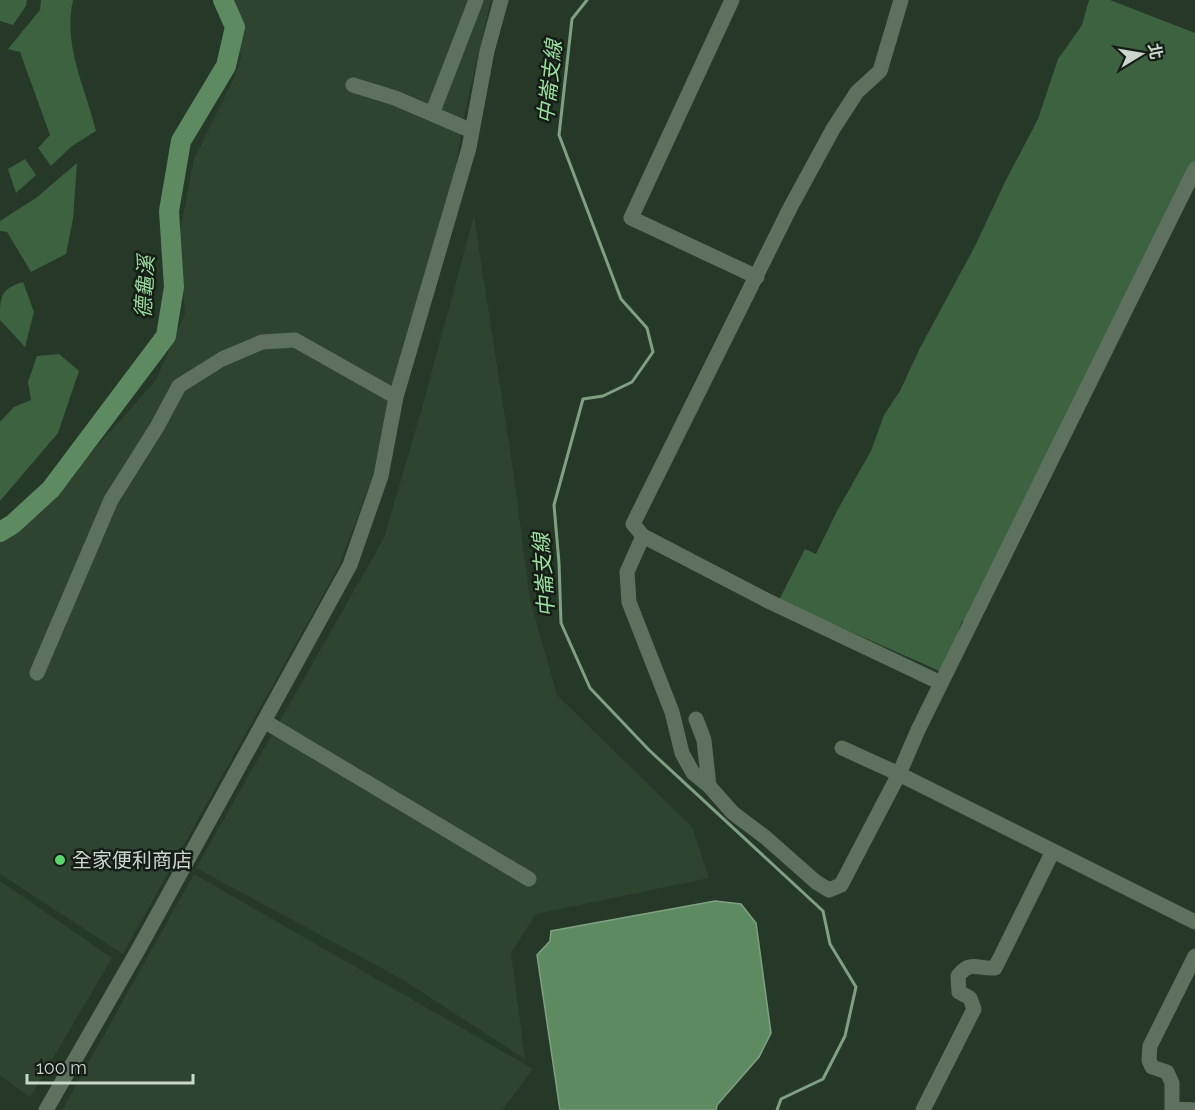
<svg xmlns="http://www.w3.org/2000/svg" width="1195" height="1110" font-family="Raleway,'Noto Sans TC',sans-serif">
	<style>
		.built { fill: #2f4430 }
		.green { fill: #3c623f }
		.water { fill: #5e8a62; stroke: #7fa182; stroke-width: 1.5 }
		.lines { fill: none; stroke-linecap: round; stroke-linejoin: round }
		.stream { stroke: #7fa182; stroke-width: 3 }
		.river { stroke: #5e8a62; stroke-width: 20 }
		.minor { stroke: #5e715f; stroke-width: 15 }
		.poi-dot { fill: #5bd56e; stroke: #151d16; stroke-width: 2 }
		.labels { text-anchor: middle; stroke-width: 5; stroke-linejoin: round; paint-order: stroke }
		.poi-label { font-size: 20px; fill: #cbd6cc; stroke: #151d16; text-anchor: start }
		.water-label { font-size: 21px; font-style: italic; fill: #9adea0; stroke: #151d16 }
	</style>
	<rect width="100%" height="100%" fill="#263828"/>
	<path class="built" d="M 233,0 L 491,0 L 463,120 L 456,165 L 374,473 L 338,568 L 123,954 L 0,874 L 0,539 L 46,504 L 156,380 L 185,314 L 179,238 L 194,159 L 235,76 L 241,57 Z
		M 474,216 L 514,477 L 530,600 L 557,695 L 692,827 L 709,878 L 536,914 L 511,953 L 525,1059 L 400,978 L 196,868 L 384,538 L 421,411 Z
		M 194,874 L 533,1069 L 502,1110 L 62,1110 Z
		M 0,881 L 112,958 L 30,1097 L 0,1075 Z"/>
	<path class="green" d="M 0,0 L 27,0 L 26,6 L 13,25 L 0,21 Z
		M 41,0 L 73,0 C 63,47 85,86 96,131 L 72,146 L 51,166 L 38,148 L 50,135 L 20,52 L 8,49 L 40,10 Z
		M 1089,0 L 1110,0 L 1195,33 L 1195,178 L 972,625 L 962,621 L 944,673 L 779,600 L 805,549 L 816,554 L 837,511 L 871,451 L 884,415 L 900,391 L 920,348 L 975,246 L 1006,180 L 1038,119 L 1058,59 L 1082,25 Z
		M 25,159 L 36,175 L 16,193 L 8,169 Z
		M 77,163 L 73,219 L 66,254 L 31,272 L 7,232 L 0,231 L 0,221 L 36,198 Z
		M 23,282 L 34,312 L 25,347 L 0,320 C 0,297 0,289 23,282 Z
		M 59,354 L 79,371 L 58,433 L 0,501 L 0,422 L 14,407 L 31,400 L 28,382 L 37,356 Z"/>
	<path class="water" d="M 715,901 L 741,904 L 756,923 L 771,1033 L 759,1057 L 717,1105 L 716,1110 L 560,1110 L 537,955 L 550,941 L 551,931 Z"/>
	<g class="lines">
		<path class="stream" d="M 587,0 L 572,19 L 559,135 L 621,299 L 647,328 L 653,352 L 632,382 L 603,396 L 583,399 L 554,505 L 559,563 L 561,623 L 590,688 L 649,750 L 823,911 L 830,944 L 856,987 L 845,1036 L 823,1079 L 781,1099 L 777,1110"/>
		<path class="river" d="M 0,532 L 13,524 L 51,489 L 166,336 L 174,287 L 169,211 L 181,141 L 226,66 L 235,27 L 223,0"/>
		<path class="minor" d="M 732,0 L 631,218 L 757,277
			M 901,0 L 880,71 L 857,92 L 833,129 L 790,208 L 633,524 L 643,536 L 768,601 L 941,683
			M 353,85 L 395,98 L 472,131
			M 432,114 L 476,0
			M 643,536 L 627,572 L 629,602 L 672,712 L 682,753 L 693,773 L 709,786
			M 37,673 L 111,500 L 157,427 L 179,386 L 222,359 L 262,342 L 295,340 L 396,397
			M 696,719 L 704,740 L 709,786 L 733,813 L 765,837 L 816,882 L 829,890 L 841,885 L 899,774 L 918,730 L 1195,169
			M 264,721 L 529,879
			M 842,748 L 899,774 L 1195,922
			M 1173,1108 L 1194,1110
			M 46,1110 L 138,950 L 350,565 L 381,476 L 396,397 L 469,148 L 487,51 L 501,0
			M 923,1110 L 974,1009 L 970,998 L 959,992 L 958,976 C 970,960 977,969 995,968 L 1053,851
			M 1172,1110 L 1172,1083 L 1167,1072 L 1152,1067 L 1149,1060 L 1150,1046 L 1195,956"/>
	</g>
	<circle class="poi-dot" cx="60" cy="860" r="6"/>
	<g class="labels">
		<g class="poi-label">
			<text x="72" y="867">全家便利商店</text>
		</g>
		<g class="water-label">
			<text transform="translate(550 82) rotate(-84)" y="7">中崙支線</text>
			<text transform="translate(145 287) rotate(-87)" y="7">德龜溪</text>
			<text transform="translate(544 575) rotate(-94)" y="7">中崙支線</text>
		</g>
	</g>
	<g transform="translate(1141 54) rotate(79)" stroke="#151d16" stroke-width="4.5" paint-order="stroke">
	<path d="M0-4.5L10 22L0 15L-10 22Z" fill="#cbd6cc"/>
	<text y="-9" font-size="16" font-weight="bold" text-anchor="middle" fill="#cbd6cc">北</text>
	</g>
	<path d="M27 1074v9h166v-9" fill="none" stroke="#cbd6cc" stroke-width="3"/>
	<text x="36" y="1074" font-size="18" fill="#cbd6cc" stroke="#151d16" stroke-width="4.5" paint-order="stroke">100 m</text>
</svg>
